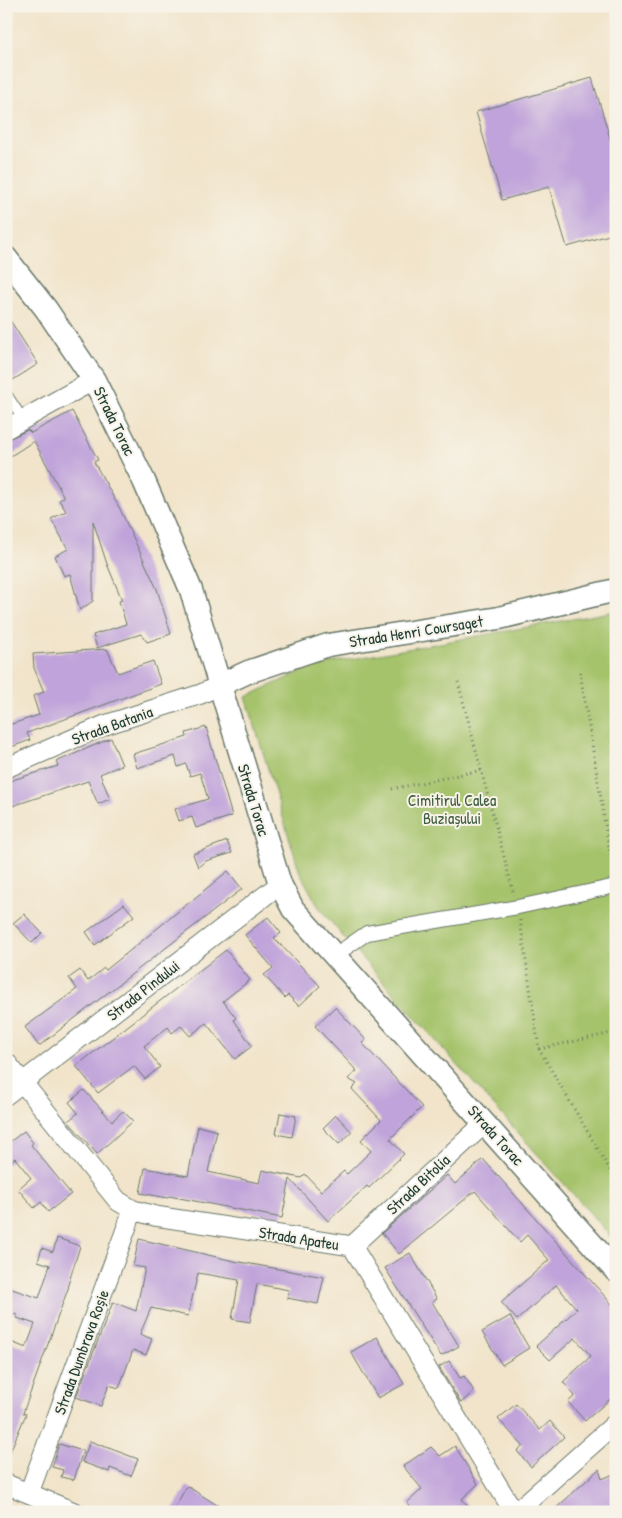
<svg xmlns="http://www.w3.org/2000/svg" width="622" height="1518" font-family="'Patrick Hand',sans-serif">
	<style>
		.green { fill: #a5c36b; stroke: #628050 }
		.building { fill: #bfa3da }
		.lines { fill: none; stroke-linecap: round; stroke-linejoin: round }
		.service-casing { stroke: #687768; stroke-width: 11 }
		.pedestrian-casing { stroke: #687768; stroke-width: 16 }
		.minor-casing { stroke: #687768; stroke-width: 21 }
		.tertiary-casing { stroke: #687768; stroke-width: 25 }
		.path { stroke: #687768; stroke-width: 3; stroke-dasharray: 1 4; stroke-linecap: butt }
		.service { stroke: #fff; stroke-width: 9 }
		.pedestrian { stroke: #fff; stroke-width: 14 }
		.minor { stroke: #fff; stroke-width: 19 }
		.tertiary { stroke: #fff; stroke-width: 22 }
		.labels { text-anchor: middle; stroke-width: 4; stroke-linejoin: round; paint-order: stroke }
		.street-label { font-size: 16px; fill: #1f3d34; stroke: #f7f3e8 }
		.park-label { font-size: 16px; fill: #405e42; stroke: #f7f3e8 }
	</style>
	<rect width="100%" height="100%" fill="#f7f3e8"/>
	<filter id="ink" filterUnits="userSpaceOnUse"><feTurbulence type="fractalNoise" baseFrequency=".02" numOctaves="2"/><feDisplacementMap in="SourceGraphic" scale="10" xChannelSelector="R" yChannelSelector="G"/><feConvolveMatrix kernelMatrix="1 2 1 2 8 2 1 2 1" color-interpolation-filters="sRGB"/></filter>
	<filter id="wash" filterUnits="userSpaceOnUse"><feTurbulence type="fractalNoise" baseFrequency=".0096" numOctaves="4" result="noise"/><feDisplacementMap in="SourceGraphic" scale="20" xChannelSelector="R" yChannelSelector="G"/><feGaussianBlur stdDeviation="1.12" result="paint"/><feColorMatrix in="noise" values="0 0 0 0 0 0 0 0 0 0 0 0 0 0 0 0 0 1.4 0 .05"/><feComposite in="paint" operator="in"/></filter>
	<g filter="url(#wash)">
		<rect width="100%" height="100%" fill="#f1e4ca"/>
		<path class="green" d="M 616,611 L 616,1242 L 350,945 L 318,906 L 300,873 L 246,697 L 313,666 Z"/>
		<g id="blocks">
			<path class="building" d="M 592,78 L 616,158 L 616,233 L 567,247 L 549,187 L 502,200 L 476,112 Z
				M 6,314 L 38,364 L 13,380 L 6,368 Z
				M 72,411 L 98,460 L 94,462 L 120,509 L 157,589 L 171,634 L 147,642 L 141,634 L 97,648 L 93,635 L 126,624 L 119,601 L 122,600 L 107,564 L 93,521 L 93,601 L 80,610 L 70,574 L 64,576 L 55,556 L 68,549 L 51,519 L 66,511 L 59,500 L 64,497 L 34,441 L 6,459 L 6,440 L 28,430 L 31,433 Z
				M 107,649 L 118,673 L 153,661 L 161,684 L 27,733 L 30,740 L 6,749 L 6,726 L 39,715 L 33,696 L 44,692 L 34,668 L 33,654 Z
				M 206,727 L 232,816 L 196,828 L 192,817 L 179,821 L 175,809 L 208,799 L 200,773 L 190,776 L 186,764 L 178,767 L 175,756 L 137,768 L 133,754 L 187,737 L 186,733 Z
				M 111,738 L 122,765 L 100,774 L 110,799 L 98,804 L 88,781 L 6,808 L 6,782 L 58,766 L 56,762 Z
				M 227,841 L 232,853 L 206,861 L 198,867 L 193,854 Z
				M 228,871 L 242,889 L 39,1046 L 25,1027 L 77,989 L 69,978 L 80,970 L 88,981 L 104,968 L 106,970 Z
				M 124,904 L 134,916 L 95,945 L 86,932 Z
				M 24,914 L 42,933 L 32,943 L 13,923 Z
				M 268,917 L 281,933 L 274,938 L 320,986 L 299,1006 L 288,995 L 285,998 L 264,975 L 273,968 L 245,935 Z
				M 226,950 L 250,980 L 223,1001 L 236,1018 L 234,1020 L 252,1046 L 235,1059 L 206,1023 L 190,1036 L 181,1026 L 172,1033 L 168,1027 L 144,1046 L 160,1067 L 145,1079 L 134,1066 L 98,1093 L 76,1066 Z
				M 335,1007 L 366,1040 L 362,1043 L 422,1107 L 390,1139 L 404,1154 L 369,1188 L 367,1186 L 328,1221 L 290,1179 L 282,1218 L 169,1196 L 168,1198 L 140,1193 L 145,1168 L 188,1176 L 198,1126 L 217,1131 L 208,1172 L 259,1183 L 262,1170 L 301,1178 L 305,1174 L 321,1191 L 344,1171 L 347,1174 L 371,1151 L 361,1140 L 381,1120 L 352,1089 L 357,1084 L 348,1079 L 357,1071 L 315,1026 Z
				M 84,1090 L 112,1121 L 123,1111 L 133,1121 L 97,1154 L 68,1121 L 78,1113 L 69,1102 Z
				M 280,1113 L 296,1116 L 292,1137 L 276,1134 Z
				M 336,1115 L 352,1132 L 339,1144 L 323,1128 Z
				M 24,1131 L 33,1143 L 31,1145 L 71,1194 L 48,1212 L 41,1202 L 34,1208 L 18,1189 L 31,1178 L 15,1158 L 6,1165 L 6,1145 Z
				M 483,1159 L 616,1309 L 616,1394 L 585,1421 L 568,1402 L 575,1396 L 563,1382 L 591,1356 L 575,1338 L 550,1360 L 536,1346 L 577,1309 L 556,1285 L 517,1320 L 501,1302 L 549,1260 L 527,1235 L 520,1242 L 475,1191 L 399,1254 L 382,1233 L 447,1175 L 455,1184 Z
				M 57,1238 L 80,1246 L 68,1285 L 69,1286 L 23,1413 L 26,1414 L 6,1461 L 6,1340 L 26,1348 L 35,1324 L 17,1318 L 17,1315 L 6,1311 L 6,1287 L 39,1298 L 50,1265 L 38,1261 L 42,1248 L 53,1252 Z
				M 139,1239 L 234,1261 L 324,1277 L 318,1304 L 287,1298 L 289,1290 L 257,1284 L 250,1322 L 232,1319 L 239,1280 L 198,1273 L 188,1316 L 151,1308 L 140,1334 L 152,1339 L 146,1355 L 133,1350 L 119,1388 L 109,1385 L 101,1406 L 76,1397 L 113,1302 L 136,1311 L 145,1268 L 133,1266 Z
				M 410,1253 L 437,1299 L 432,1302 L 459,1346 L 441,1356 L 385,1268 Z
				M 510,1316 L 529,1348 L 502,1365 L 482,1332 Z
				M 377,1337 L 404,1384 L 378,1398 L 351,1352 Z
				M 449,1361 L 460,1378 L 464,1376 L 474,1391 L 461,1403 L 439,1367 Z
				M 516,1404 L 540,1430 L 550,1421 L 564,1437 L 531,1467 L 517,1451 L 523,1446 L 498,1419 Z
				M 90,1441 L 138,1459 L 131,1476 L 110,1468 L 109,1472 L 82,1462 Z
				M 59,1444 L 83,1451 L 74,1480 L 61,1477 L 63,1470 L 52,1467 Z
				M 455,1446 L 478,1484 L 462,1499 L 473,1512 L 415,1512 L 407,1503 L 422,1489 L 403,1466 L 431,1447 L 440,1456 Z
				M 599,1469 L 602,1479 L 616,1473 L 616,1512 L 552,1512 Z
				M 187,1486 L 228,1512 L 172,1512 Z"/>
		</g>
	</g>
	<g filter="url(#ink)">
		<use href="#blocks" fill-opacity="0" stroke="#687768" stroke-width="1"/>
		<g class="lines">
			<defs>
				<path id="service" d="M 6,393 L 23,419"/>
				<path id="pedestrian" d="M 334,956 L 367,933 L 518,907 L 616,886"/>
				<path id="minor" d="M 6,429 L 94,380
					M 6,768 L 105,725 L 201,694 L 220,685
					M 6,1062 L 118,1201 L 133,1210 L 155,1216 L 352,1246 L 514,1512
					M 6,1095 L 280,884
					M 352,1246 L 485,1123
					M 6,1484 L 74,1512
					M 29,1493 L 133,1210
					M 516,1512 L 616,1423"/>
				<path id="tertiary" d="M 6,258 L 46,309 L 94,380 L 144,481 L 191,590 L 280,884 L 293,909 L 616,1271
					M 220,685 L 248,672 L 328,645 L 499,618 L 616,590"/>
			</defs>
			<use href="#service" class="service-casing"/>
			<use href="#pedestrian" class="pedestrian-casing"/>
			<use href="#minor" class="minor-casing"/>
			<use href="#tertiary" class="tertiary-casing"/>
			<path class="path" d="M 580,672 L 613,872
				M 458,682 L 514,895
				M 392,789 L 482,770
				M 520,920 L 539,1049 L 616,1180
				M 539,1049 L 616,1032"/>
			<use href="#service" class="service"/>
			<use href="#pedestrian" class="pedestrian"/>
			<use href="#minor" class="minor"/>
			<use href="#tertiary" class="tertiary"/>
		</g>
	</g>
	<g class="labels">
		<g class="street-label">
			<text transform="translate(115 421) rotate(64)" y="6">Strada Torac</text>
			<text transform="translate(416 631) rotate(-9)" y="6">Strada Henri Coursaget</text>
			<text transform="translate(112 725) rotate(-20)" y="6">Strada Batania</text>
			<text transform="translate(254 800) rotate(73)" y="6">Strada Torac</text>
			<text transform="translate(143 990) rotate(-38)" y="6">Strada Pindului</text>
			<text transform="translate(496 1135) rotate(48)" y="6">Strada Torac</text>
			<text transform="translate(418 1184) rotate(-43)" y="6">Strada Bitolia</text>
			<text transform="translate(299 1238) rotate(9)" y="6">Strada Apateu</text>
			<text transform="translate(81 1352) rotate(-70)" y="6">Strada Dumbrava Roșie</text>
		</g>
		<g class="park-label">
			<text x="452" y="806">Cimitirul Calea<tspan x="452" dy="18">Buziașului</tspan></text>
		</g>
	</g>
	<rect width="622" height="1518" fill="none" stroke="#f7f3e8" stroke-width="25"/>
</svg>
